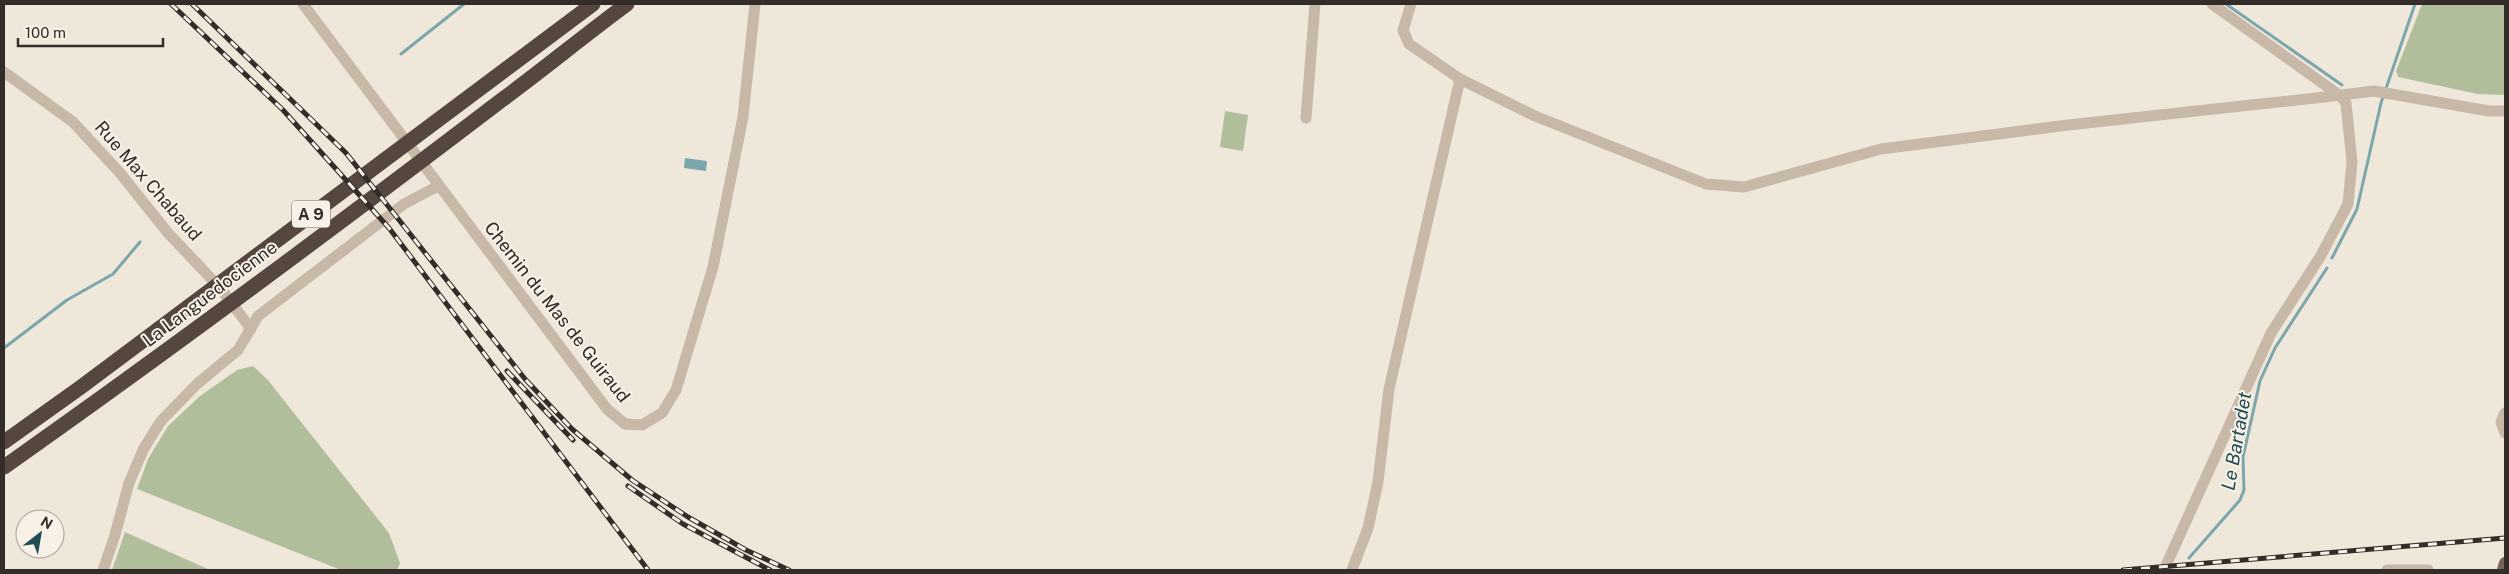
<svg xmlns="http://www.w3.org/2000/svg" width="2509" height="574" font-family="'Public Sans',sans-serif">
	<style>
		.green { fill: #b1be9c }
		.water { fill: #7ba7ac }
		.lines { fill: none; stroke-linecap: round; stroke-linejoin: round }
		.stream { stroke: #7ba7ac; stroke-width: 3 }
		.minor { stroke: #c7b8a8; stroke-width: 11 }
		.major { stroke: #766459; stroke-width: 12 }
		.highway { stroke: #55473f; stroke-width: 15 }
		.rail-casing { stroke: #342c28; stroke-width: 5 }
		.rail { stroke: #f8f1e7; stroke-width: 3; stroke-dasharray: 9; stroke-linecap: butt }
		.labels { text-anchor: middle; stroke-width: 4; stroke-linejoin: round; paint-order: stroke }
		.shield { fill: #f8f1e7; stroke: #6f6761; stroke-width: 1 }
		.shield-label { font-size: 16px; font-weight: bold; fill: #342c28 }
		.street-label { font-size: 18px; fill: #342c28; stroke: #f8f1e7 }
		.water-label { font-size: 19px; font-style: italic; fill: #1f4d54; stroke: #f8f1e7 }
	</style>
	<rect width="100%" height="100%" fill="#f0e7db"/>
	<path class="green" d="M 2422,4 L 2505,4 L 2505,95 L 2478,94 L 2398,77 L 2396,71 Z
		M 1225,111 L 1248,115 L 1243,151 L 1220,147 Z
		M 253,366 L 267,379 L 389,533 L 400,563 L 397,570 L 341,570 L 137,489 L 148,459 L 168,426 L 200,396 L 237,370 Z
		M 125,532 L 210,570 L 112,570 Z"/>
	<path class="water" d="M 685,158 L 707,161 L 706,171 L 684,168 Z"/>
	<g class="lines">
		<path class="stream" d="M 2226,4 L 2342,85
			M 401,54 L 464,4
			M 2332,258 L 2357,209 L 2381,103 L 2415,4
			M 4,348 L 67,300 L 113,274 L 140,242
			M 2189,558 L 2240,500 L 2244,490 L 2243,457 L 2260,381 L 2275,348 L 2327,268"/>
		<path class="minor" d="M 303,4 L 607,409 L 625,424 L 642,425 L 662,413 L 676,390 L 713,267 L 743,117 L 755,4
			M 1411,4 L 1403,30 L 1409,44 L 1460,79 L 1535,116 L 1706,184 L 1744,187 L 1881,149 L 2068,125 L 2325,97 L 2374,91 L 2489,111 L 2505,111
			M 4,72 L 73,122 L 120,173 L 168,233 L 221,289 L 251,329
			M 1306,118 L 1315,4
			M 2505,413 L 2501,422 L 2505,433
			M 103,570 L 115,535 L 129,483 L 144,448 L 161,421 L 197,384 L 238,350 L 258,316 L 404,204 L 438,186
			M 1352,570 L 1368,528 L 1378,482 L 1389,389 L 1460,79
			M 2164,570 L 2271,333 L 2320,257 L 2348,204 L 2352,162 L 2346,103 L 2339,95 L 2212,4
			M 2387,570 L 2428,570"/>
		<path class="major" d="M 2503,570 L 2505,563"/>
		<path class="highway" d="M 4,442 L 81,387 L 593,4
			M 4,467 C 173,348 339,224 503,99 C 545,68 585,35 627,4"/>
		<defs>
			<path id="rail" d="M 171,4 L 283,110 L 389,228 L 648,570
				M 192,4 L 346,153 L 525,379 L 572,429 L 632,480 L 688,517 L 746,550 L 789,570
				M 507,371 L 573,440
				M 628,486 L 683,524 L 770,570
				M 2123,570 L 2505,538"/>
		</defs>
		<use href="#rail" class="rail-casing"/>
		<use href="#rail" class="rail"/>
	</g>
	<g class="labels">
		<rect class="shield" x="292" y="200.5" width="38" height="27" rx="4"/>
		<g class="shield-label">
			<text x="311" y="220">A 9</text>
		</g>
		<g class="street-label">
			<text transform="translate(148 181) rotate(49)" y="6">Rue Max Chabaud</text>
			<text transform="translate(210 294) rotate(-37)" y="6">La Languedocienne</text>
			<text transform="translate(557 312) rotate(52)" y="6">Chemin du Mas de Guiraud</text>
		</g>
		<g class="water-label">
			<text transform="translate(2236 441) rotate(-80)" y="7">Le Bartadet</text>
		</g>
	</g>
	<rect width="2509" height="574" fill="none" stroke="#342c28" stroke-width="10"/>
	<g transform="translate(40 534) rotate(31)"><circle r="24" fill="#f8f1e7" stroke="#aaa29b"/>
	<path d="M0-4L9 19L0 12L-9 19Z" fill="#1f4d54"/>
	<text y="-8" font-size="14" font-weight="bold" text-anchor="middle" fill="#342c28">N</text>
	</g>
	<path d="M18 38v8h145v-8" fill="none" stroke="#342c28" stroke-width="2.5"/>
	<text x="25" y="38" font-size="15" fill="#342c28" stroke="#f8f1e7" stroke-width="4" paint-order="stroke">100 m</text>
</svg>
